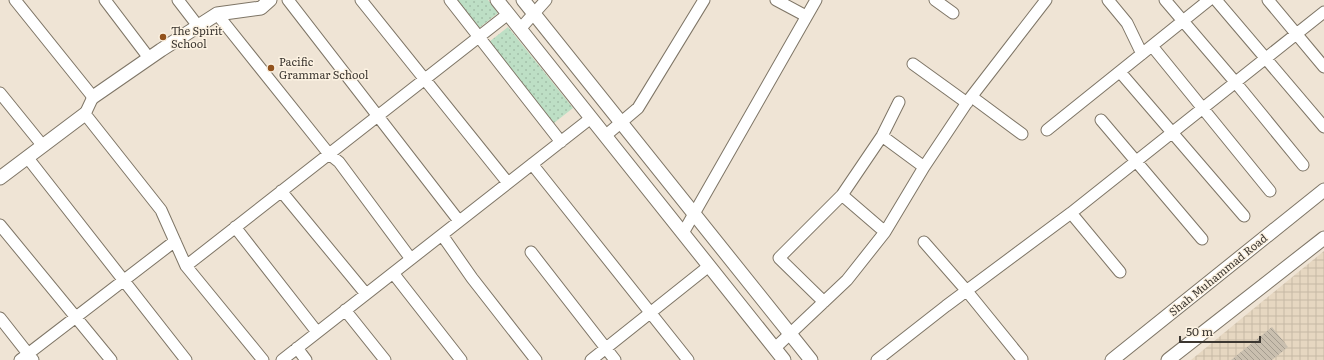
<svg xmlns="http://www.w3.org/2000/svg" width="1324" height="360" font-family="Literata,serif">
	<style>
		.industrial { fill: url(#industrial-grid) }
		.grass { fill: url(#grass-dots) }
		.building { fill: url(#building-back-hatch) }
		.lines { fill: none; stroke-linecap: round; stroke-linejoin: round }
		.minor-casing { stroke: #7e7566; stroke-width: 13 }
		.tertiary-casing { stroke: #7e7566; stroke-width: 15 }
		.minor { stroke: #fff; stroke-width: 11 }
		.tertiary { stroke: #fff; stroke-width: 13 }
		.poi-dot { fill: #92521c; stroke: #fcf2e2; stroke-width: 1.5 }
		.labels { text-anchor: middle; stroke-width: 3; stroke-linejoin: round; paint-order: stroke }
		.poi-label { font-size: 11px; fill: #3c3731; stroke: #fcf2e2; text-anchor: start }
		.street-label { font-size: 11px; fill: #3c3731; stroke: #fcf2e2 }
	</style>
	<defs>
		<pattern id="industrial-grid" width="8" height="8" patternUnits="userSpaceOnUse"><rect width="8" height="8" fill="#e6d7c1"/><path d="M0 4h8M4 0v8" fill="none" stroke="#c6b9a6"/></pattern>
		<pattern id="grass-dots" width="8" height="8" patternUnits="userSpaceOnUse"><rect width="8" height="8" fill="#bddfc5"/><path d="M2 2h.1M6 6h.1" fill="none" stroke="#a3c0aa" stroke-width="1.8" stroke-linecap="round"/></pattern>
		<pattern id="building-back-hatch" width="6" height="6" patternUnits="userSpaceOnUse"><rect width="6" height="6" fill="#c9bfaf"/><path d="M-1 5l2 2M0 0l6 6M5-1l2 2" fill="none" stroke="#a49c8f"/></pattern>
	</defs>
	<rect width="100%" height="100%" fill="#efe4d5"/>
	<path class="industrial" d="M 1324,251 L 1324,360 L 1191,360 Z"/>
	<path class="grass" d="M 457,0 L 488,0 L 498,13 L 479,28 Z
		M 508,27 L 573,108 L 554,123 L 489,42 Z"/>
	<path class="building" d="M 1272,327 L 1288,347 L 1272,360 L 1231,360 Z"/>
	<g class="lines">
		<defs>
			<path id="minor" d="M 15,0 L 93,97 L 85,114 L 161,210 L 186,266 L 263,360
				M 105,0 L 149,58
				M 178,0 L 198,26
				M 288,0 L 459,221
				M 361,0 L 508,183
				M 450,0 L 561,142
				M 776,0 L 806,16
				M 935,0 L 953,13
				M 1108,0 L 1127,23 L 1142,54
				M 1165,0 L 1236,83 L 1303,165
				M 1216,0 L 1324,127
				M 1268,0 L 1324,67
				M 217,14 L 329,154 L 339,162 L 411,259
				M 520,29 L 546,0
				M 1152,46 L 1270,191
				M 913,64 L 967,103
				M 1120,72 L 1244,216
				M 0,93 L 43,146
				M 972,97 L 1022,134
				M 1101,120 L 1202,239
				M 1047,130 L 1209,0
				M 605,136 L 638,108 L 704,0
				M 882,136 L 924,167
				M 27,157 L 186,360
				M 532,164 L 688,360
				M 281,191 L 366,294
				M 842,195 L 885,232
				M 1071,213 L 1120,272
				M 0,225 L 111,360
				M 235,227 L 317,332
				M 683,233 L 816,0
				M 442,235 L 472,278 L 536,360
				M 924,242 L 966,290 L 1022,359
				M 531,252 L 615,360
				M 186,266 L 508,14
				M 393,273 L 461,360
				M 824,302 L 779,258 L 842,195 L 882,136 L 899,102
				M 345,310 L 385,360
				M 0,318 L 33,360
				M 297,348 L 306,360
				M 775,348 L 847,280 L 885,232 L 924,167 L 968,101 L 1046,0
				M 20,360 L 175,241
				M 282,360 L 591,118
				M 591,360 L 709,266
				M 877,360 L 946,306 L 1071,213 L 1324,12"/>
			<path id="tertiary" d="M 497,0 L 784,360
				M 523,0 L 811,360
				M 93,97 L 161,50 L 217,14 L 261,8 L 270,0
				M 0,178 L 85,114
				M 1112,360 L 1324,190
				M 1168,360 L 1324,238"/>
		</defs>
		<use href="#minor" class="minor-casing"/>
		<use href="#tertiary" class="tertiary-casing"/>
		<use href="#minor" class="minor"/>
		<use href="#tertiary" class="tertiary"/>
	</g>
	<g class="poi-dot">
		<circle cx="163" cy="37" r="4"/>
		<circle cx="271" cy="68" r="4"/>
	</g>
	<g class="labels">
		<g class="poi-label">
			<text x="171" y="35">The Spirit<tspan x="171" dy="13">School</tspan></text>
			<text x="279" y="66">Pacific<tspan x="279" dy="13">Grammar School</tspan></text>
		</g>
		<g class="street-label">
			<text transform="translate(1218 275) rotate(-39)" y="4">Shah Muhammad Road</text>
		</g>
	</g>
	<path d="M1180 336v6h80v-6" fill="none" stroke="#3c3731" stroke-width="2"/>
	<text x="1186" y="336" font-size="12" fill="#3c3731" stroke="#fcf2e2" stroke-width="3" paint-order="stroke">50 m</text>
</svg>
